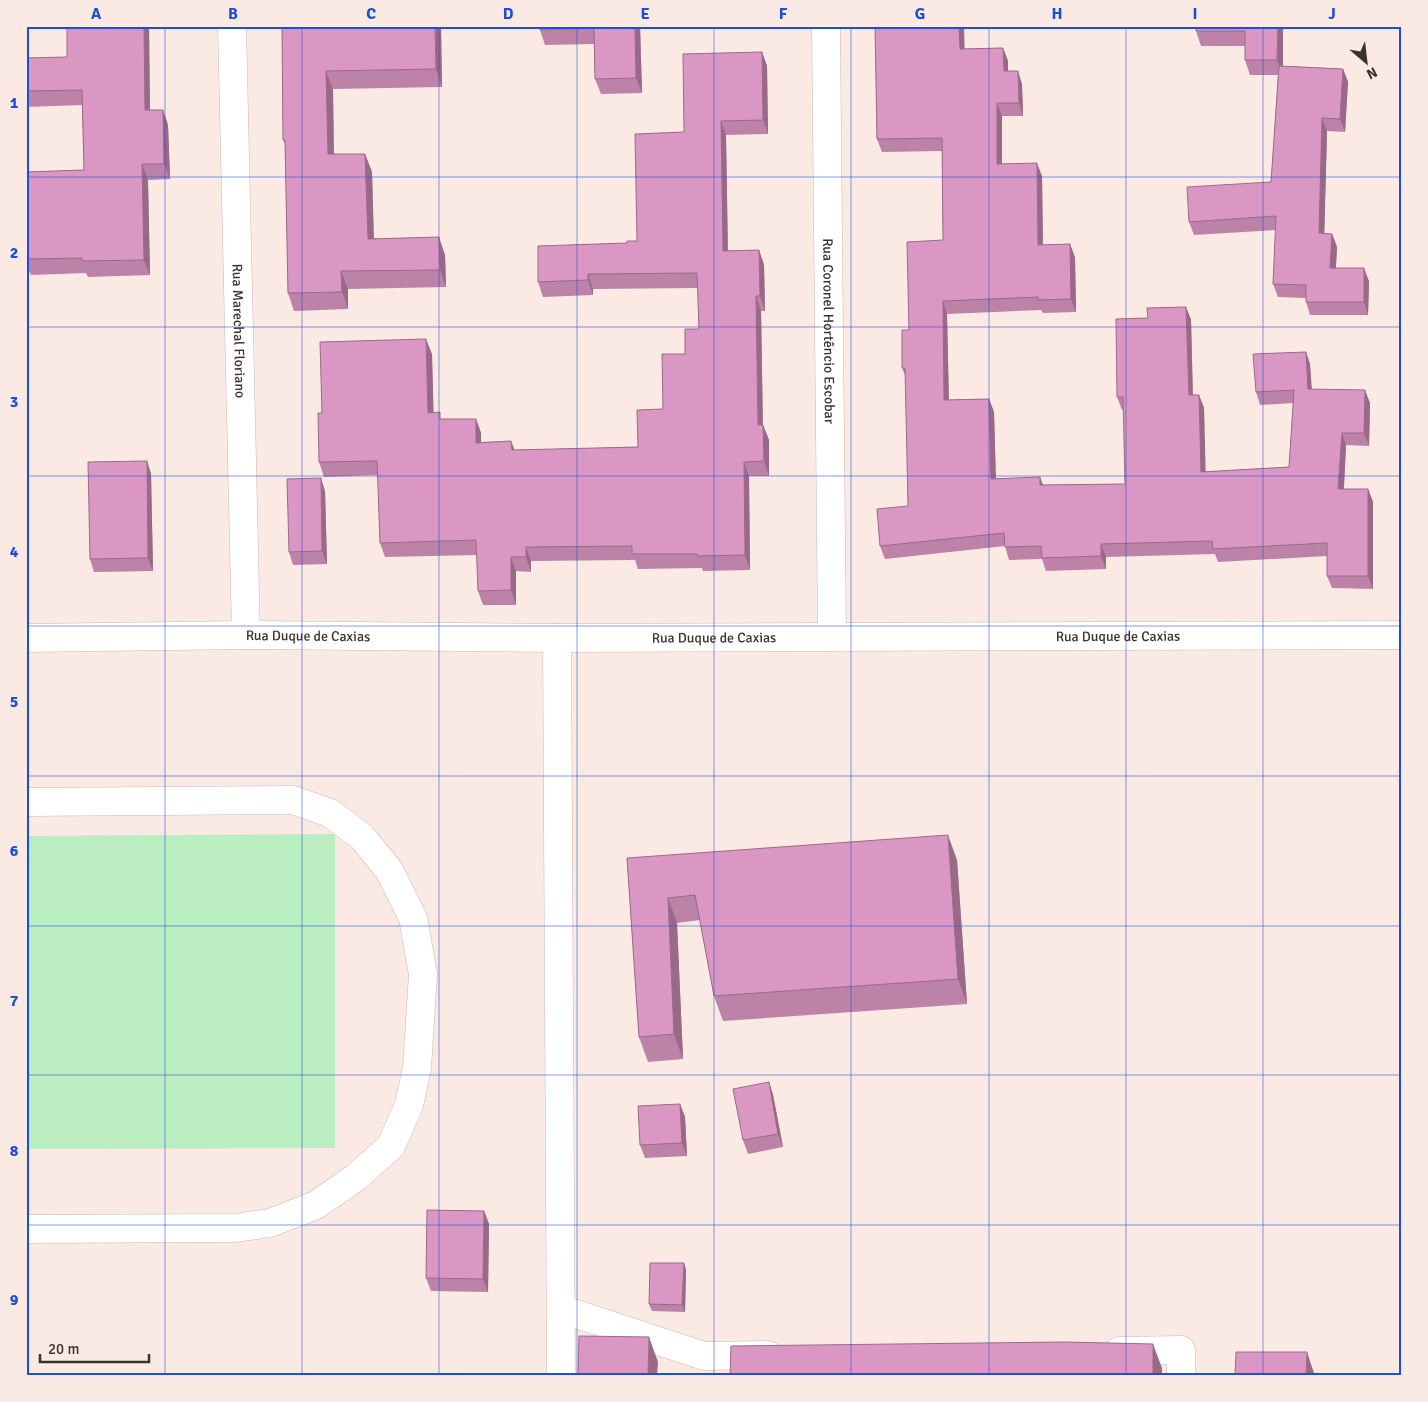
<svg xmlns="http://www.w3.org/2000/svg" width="1428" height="1402" font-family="Signika,sans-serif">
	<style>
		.green { fill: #baedc0 }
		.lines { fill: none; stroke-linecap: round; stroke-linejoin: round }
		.minor-casing { stroke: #c8b8b2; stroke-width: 29 }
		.minor { stroke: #fff; stroke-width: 28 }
		.wall { fill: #bc82a8 }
		.shaded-wall { fill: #996a88 }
		.building { fill: #db97c3; stroke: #996a88 }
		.grid { fill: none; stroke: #1d4ed8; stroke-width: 1; stroke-opacity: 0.55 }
		.labels { text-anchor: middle; stroke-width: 5; stroke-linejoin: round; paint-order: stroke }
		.street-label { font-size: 14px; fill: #393330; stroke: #fbeae4 }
		.neatline { fill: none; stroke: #1d4ed8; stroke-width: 2 }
		.grid-label { font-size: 16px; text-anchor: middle; font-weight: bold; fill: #1d4ed8 }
	</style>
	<rect width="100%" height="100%" fill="#fbeae4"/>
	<path class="green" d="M 335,834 L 335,1148 L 26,1149 L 26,836 Z"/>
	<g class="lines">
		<defs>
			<g id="minor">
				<path id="s1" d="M 232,26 L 246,635"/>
				<path id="s2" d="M 826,26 L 832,636"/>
				<path id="s3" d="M 26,638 L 246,635 L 557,638 L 1402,635"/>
				<path d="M 557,638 L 561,1376"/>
				<path d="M 26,802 L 293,800 L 330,813 L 362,837 L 389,870 L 413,918 L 423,974 L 417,1068 L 409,1105 L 391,1146 L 355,1178 L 316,1205 L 270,1223 L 235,1228 L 26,1229"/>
				<path d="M 561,1309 L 704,1356 L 768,1355"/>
				<path d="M 1119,1351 L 1181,1350 L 1181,1376"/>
			</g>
		</defs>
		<use href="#minor" class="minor-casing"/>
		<use href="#minor" class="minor"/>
	</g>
	<path class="wall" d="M 67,26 L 149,26 L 150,110 L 163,110 L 168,125 L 170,179 L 148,180 L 150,275 L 88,277 L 86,273 L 31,275 L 26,264 L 26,172 L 84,170 L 82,105 L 26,107 L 26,58 L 67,57 Z
		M 282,26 L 441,26 L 442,87 L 333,89 L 334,154 L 365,154 L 372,172 L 374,238 L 445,255 L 446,287 L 348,289 L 348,309 L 294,311 L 288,293 L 285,144 L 283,140 Z
		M 640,26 L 642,93 L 601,94 L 595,79 L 594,44 L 545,45 L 540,30 Z
		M 875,26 L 964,26 L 964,49 L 1003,48 L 1008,61 L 1008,71 L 1022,84 L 1023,116 L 1002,116 L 1002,164 L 1042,176 L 1043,245 L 1075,257 L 1076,312 L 1043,313 L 1041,310 L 947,314 L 949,400 L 989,399 L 994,412 L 996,478 L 1043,485 L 1125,484 L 1124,410 L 1122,410 L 1117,397 L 1148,318 L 1186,307 L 1191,320 L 1193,395 L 1199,395 L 1204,408 L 1205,472 L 1289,467 L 1293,403 L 1260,405 L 1256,392 L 1306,352 L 1310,364 L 1312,389 L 1370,403 L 1369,446 L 1346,445 L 1344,489 L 1368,489 L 1373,502 L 1373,589 L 1332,588 L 1327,576 L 1327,556 L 1218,562 L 1215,554 L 1106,557 L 1106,569 L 1046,571 L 1042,559 L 1009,560 L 1005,546 L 885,559 L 880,546 L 908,506 L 906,377 L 902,368 L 909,330 L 943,240 L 942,151 L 882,152 L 877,139 Z
		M 1283,26 L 1283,66 L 1343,69 L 1348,82 L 1345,132 L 1327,131 L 1324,234 L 1332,234 L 1337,247 L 1336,268 L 1369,281 L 1368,315 L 1310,315 L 1306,302 L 1306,298 L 1278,297 L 1273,284 L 1276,230 L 1194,235 L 1189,222 L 1271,182 L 1278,75 L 1250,75 L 1245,60 L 1245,46 L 1201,46 L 1196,31 Z
		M 762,52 L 767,66 L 768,134 L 726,135 L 728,251 L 759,250 L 764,265 L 765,311 L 761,311 L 763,425 L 769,440 L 769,476 L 749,476 L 750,570 L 703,571 L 702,568 L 638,569 L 635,560 L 531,561 L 531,572 L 516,571 L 516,605 L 483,605 L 478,591 L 477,555 L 385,557 L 380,543 L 378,475 L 324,477 L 319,462 L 322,413 L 432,354 L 433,413 L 442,419 L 476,419 L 481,433 L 481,442 L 511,441 L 514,450 L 638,447 L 663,409 L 685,354 L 699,329 L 698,288 L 593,289 L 593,295 L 543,297 L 538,282 L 627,243 L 637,241 L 684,132 Z
		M 147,461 L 151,474 L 153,571 L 94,572 L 90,559 Z
		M 325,491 L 327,564 L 293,565 L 289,552 Z
		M 627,858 L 957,860 L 967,1004 L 723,1021 L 714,996 L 700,920 L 677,923 L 683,1059 L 648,1062 L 639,1037 Z
		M 769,1082 L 773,1095 L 783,1147 L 748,1154 L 743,1140 Z
		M 680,1104 L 685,1117 L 687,1156 L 645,1158 L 640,1145 Z
		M 484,1211 L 489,1224 L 488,1292 L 431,1291 L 426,1278 Z
		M 684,1263 L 686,1270 L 685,1312 L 652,1311 L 649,1304 Z"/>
	<path class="shaded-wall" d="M 144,26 L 149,26 L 150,125 L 145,110 Z
		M 435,26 L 441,26 L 442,87 L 436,69 Z
		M 635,26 L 640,26 L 642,93 L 636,78 Z
		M 959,26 L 964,26 L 965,62 L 960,49 Z
		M 1278,26 L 1283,26 L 1283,75 L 1277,60 Z
		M 1003,48 L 1008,61 L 1008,84 L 1004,71 Z
		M 762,52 L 767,66 L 768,134 L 763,120 Z
		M 1343,69 L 1348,82 L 1345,132 L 1340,119 Z
		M 326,71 L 333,89 L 334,172 L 328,154 Z
		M 1018,71 L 1022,84 L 1023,116 L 1019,103 Z
		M 997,103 L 1002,116 L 1002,177 L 997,164 Z
		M 163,110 L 168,125 L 170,179 L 164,164 Z
		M 1322,118 L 1327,131 L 1324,247 L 1319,233 Z
		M 721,121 L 726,135 L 728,266 L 723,251 Z
		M 365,154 L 372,172 L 374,256 L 368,239 Z
		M 1037,163 L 1042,176 L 1043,258 L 1038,245 Z
		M 142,164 L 148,180 L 150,275 L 144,260 Z
		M 1332,234 L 1337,247 L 1335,281 L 1330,268 Z
		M 439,237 L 445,255 L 446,287 L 440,270 Z
		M 1070,244 L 1075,257 L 1076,312 L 1071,299 Z
		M 759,250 L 764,265 L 765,311 L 760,296 Z
		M 1364,268 L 1369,281 L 1368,315 L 1364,302 Z
		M 341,271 L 348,289 L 348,309 L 342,292 Z
		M 588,274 L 593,289 L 593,295 L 588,280 Z
		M 756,296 L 761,311 L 763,440 L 758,425 Z
		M 943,301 L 947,314 L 949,413 L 944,400 Z
		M 1186,307 L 1191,320 L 1193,408 L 1189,395 Z
		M 426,339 L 432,354 L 434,427 L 428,413 Z
		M 1306,352 L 1310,364 L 1312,402 L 1308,389 Z
		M 1365,390 L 1370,403 L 1369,446 L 1364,433 Z
		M 1199,395 L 1204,408 L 1206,485 L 1201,472 Z
		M 989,399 L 994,412 L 996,491 L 991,479 Z
		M 476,419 L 481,433 L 481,457 L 476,443 Z
		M 763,425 L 769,440 L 769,476 L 764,461 Z
		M 1342,433 L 1346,445 L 1343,502 L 1338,489 Z
		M 511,441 L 517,456 L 512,450 Z
		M 147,461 L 151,474 L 153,571 L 148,558 Z
		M 744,462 L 749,476 L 750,570 L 745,555 Z
		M 1040,477 L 1045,490 L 1040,485 Z
		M 321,478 L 325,491 L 327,564 L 322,551 Z
		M 1368,489 L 1373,502 L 1373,589 L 1368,576 Z
		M 1101,544 L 1106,557 L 1106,569 L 1101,556 Z
		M 526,547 L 531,561 L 531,572 L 526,557 Z
		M 511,557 L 516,571 L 516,605 L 511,590 Z
		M 948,835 L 957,860 L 967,1004 L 958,979 Z
		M 668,898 L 677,923 L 683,1059 L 674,1034 Z
		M 769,1082 L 773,1095 L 783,1147 L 778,1134 Z
		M 680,1104 L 685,1117 L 687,1156 L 682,1143 Z
		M 484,1211 L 489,1224 L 488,1292 L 483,1279 Z
		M 684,1263 L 686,1270 L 685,1312 L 682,1305 Z
		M 649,1337 L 658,1362 L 657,1376 L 648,1376 Z
		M 1153,1344 L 1162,1368 L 1162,1376 L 1153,1376 Z
		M 1307,1352 L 1315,1376 L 1306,1376 Z"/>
	<path class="building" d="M 67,26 L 144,26 L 145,110 L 163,110 L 164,164 L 142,164 L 144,260 L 82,261 L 82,258 L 26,259 L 26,172 L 84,170 L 82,90 L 26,91 L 26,58 L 67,57 Z
		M 282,26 L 435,26 L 436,69 L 326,71 L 328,154 L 365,154 L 368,239 L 439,237 L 440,270 L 341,271 L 342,292 L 288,293 L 285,140 L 283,140 Z
		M 540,26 L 635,26 L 636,78 L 595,79 L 594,28 L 540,30 Z
		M 875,26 L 959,26 L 960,49 L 1003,48 L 1004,71 L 1018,71 L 1019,103 L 997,103 L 997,164 L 1037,163 L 1038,245 L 1070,244 L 1071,299 L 1038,300 L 1038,297 L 943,301 L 944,400 L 989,399 L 991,479 L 1040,477 L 1040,485 L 1125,484 L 1123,397 L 1117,397 L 1116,319 L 1148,318 L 1147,308 L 1186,307 L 1189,395 L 1199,395 L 1201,472 L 1289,467 L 1294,390 L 1256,392 L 1253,354 L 1306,352 L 1308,389 L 1365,390 L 1364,433 L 1342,433 L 1338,489 L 1368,489 L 1368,576 L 1327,576 L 1327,543 L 1213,549 L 1212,541 L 1101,544 L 1101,556 L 1042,558 L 1041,546 L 1005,547 L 1004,533 L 880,546 L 877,509 L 908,506 L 905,368 L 902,368 L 902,330 L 909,330 L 907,242 L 943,240 L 942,138 L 877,139 Z
		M 1196,26 L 1278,26 L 1277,60 L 1245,60 L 1245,31 L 1196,31 Z
		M 762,52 L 763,120 L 721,121 L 723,251 L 759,250 L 760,296 L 756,296 L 758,425 L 763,425 L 764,461 L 744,462 L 745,555 L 697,556 L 697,554 L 632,554 L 632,546 L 526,547 L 526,557 L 511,557 L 511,590 L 478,591 L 476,540 L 380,543 L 377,461 L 319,462 L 318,413 L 322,413 L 320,342 L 426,339 L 428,413 L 440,412 L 440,419 L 476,419 L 476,443 L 511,441 L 512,450 L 638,447 L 637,410 L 663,409 L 662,354 L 685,354 L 685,329 L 699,329 L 697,273 L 588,274 L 588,280 L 538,282 L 538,246 L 627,243 L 627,241 L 637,241 L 635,134 L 684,132 L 683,54 Z
		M 1279,66 L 1343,69 L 1340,119 L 1322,118 L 1319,233 L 1332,234 L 1330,268 L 1364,268 L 1364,302 L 1306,302 L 1306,285 L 1273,284 L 1276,216 L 1189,222 L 1187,187 L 1271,182 Z
		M 147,461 L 148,558 L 90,559 L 88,462 Z
		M 321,478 L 322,551 L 289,552 L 287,479 Z
		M 948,835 L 958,979 L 714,996 L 695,895 L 668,898 L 674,1034 L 639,1037 L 627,858 Z
		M 769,1082 L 778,1134 L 743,1140 L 733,1089 Z
		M 680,1104 L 682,1143 L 640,1145 L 638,1106 Z
		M 427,1210 L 484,1211 L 483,1279 L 426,1278 Z
		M 650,1263 L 684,1263 L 682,1305 L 649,1304 Z
		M 579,1336 L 649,1337 L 648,1376 L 578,1376 Z
		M 1064,1342 L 1153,1344 L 1153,1376 L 730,1376 L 731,1346 Z
		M 1236,1352 L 1307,1352 L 1306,1376 L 1235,1376 Z
		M 212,1374 L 212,1376 L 117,1376 L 117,1375 Z
		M 436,1374 L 482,1374 L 482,1376 L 436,1376 Z"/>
	<path class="grid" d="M 165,26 L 165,1376M 302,26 L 302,1376M 439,26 L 439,1376M 577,26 L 577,1376M 714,26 L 714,1376M 851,26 L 851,1376M 989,26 L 989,1376M 1126,26 L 1126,1376M 1263,26 L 1263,1376M 26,177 L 1402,177M 26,327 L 1402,327M 26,476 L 1402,476M 26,626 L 1402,626M 26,776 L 1402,776M 26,926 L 1402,926M 26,1075 L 1402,1075M 26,1225 L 1402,1225"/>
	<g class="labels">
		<g class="street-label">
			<text dy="5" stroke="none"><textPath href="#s1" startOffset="305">Rua Marechal Floriano</textPath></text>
			<text dy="5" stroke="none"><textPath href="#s2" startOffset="305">Rua Coronel Hortêncio Escobar</textPath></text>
			<text dy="5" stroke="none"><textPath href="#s3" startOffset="282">Rua Duque de Caxias</textPath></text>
			<text dy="5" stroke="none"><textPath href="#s3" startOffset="1092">Rua Duque de Caxias</textPath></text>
			<text dy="5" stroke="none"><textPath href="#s3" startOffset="688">Rua Duque de Caxias</textPath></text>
		</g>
	</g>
	<rect width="1428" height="1402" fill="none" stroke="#fbeae4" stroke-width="55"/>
	<g transform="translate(1366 62) rotate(152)" stroke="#fbeae4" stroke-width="4" paint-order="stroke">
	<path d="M0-4L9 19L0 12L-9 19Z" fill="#393330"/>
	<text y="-8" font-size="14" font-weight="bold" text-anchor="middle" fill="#393330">N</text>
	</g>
	<path d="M40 1354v8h109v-8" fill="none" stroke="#393330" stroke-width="2.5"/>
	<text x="48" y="1354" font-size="15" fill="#393330" stroke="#fbeae4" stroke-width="4" paint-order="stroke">20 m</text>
	<rect x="28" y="28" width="1372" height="1346" class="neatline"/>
	<g class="grid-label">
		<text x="96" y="19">A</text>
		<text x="233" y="19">B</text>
		<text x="371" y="19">C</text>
		<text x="508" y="19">D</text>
		<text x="645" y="19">E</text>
		<text x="783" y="19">F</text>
		<text x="920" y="19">G</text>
		<text x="1057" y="19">H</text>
		<text x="1195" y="19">I</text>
		<text x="1332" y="19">J</text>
		<text x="14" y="108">1</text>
		<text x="14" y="258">2</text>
		<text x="14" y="407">3</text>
		<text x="14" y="557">4</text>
		<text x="14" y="707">5</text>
		<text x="14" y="856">6</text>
		<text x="14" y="1006">7</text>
		<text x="14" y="1156">8</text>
		<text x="14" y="1305">9</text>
	</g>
</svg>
